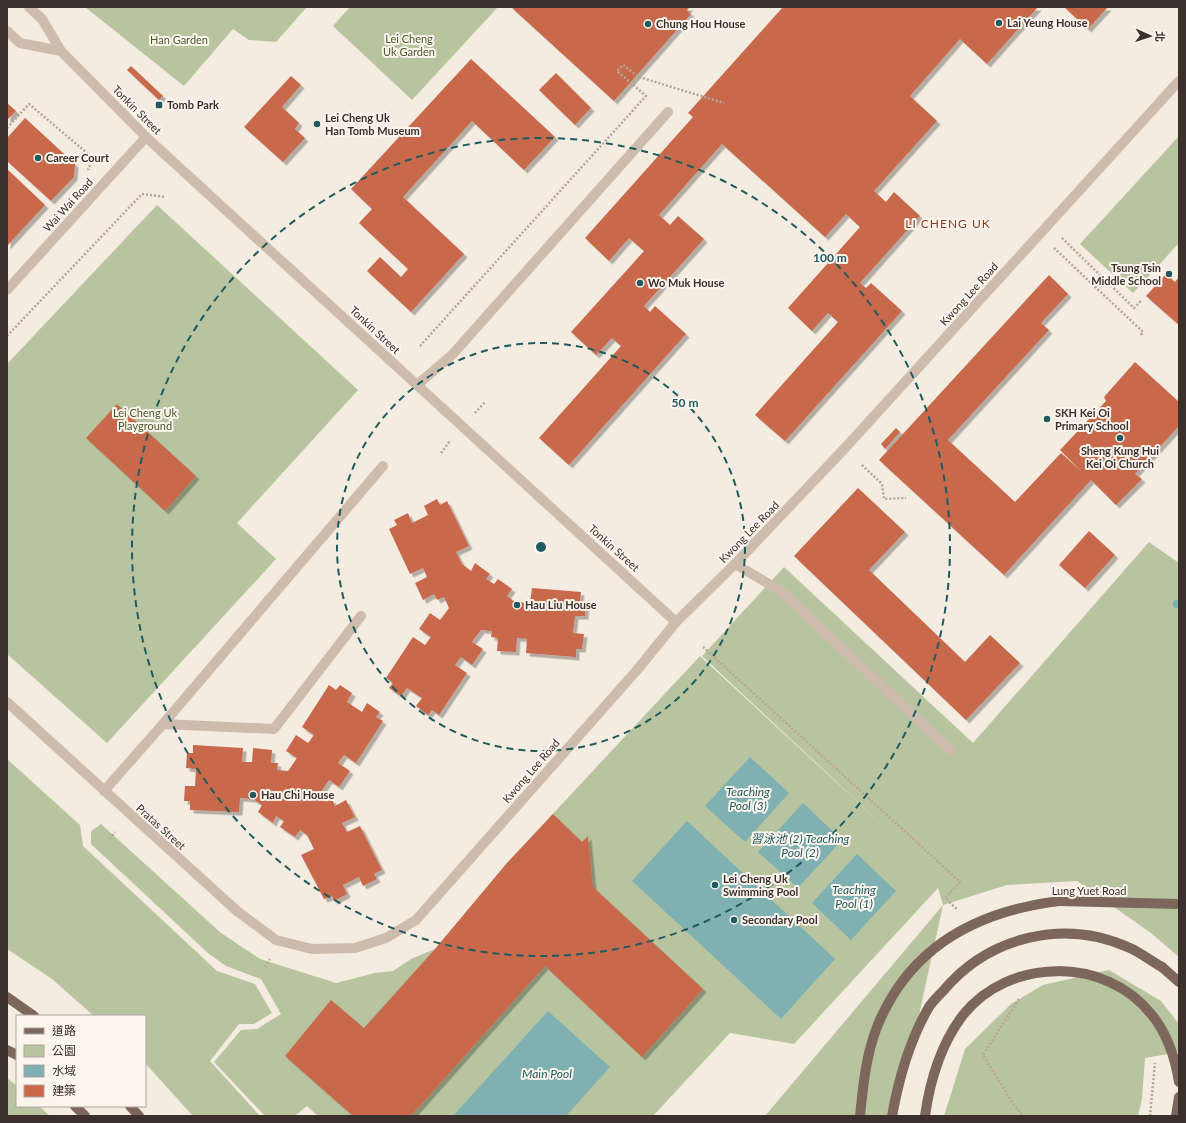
<svg xmlns="http://www.w3.org/2000/svg" width="1186" height="1123" font-family="Lato,'Noto Sans TC',sans-serif">
	<style>
		.green { fill: #b8c4a0 }
		.water { fill: #7fb0b2 }
		.lines { fill: none; stroke-linecap: round; stroke-linejoin: round }
		.stream { stroke: #7fb0b2; stroke-width: 8 }
		.building { fill: #c8694b; filter: url(#shadow) }
		.path { stroke: #b9a596; stroke-width: 2.5; stroke-dasharray: 2 2; stroke-linecap: butt }
		.service { stroke: #cdbbac; stroke-width: 10 }
		.minor { stroke: #cdbbac; stroke-width: 10 }
		.primary { stroke: #7d675c; stroke-width: 10 }
		.primary-bridge { stroke: #7d675c; stroke-width: 10 }
		.ring { fill: none; stroke: #1f5a5e; stroke-width: 2; stroke-dasharray: 7 5 }
		.poi-dot { fill: #1f5a5e; stroke: #fbf5ee; stroke-width: 1.5 }
		.labels { text-anchor: middle; stroke-width: 4; stroke-linejoin: round; paint-order: stroke }
		.poi-label { font-size: 11px; font-weight: bold; fill: #3b302b; stroke: #fbf5ee; text-anchor: start }
		.park-label { font-size: 11px; fill: #4a5a2e; stroke: #fbf5ee }
		.street-label { font-size: 11px; fill: #3b302b; stroke: #fbf5ee }
		.neighbourhood-label { font-size: 12px; letter-spacing: 1px; fill: #8c3b22; stroke: #fbf5ee }
		.water-label { font-size: 12px; font-style: italic; fill: #1f5a5e; stroke: #fbf5ee }
		.centre { fill: #1f5a5e; stroke: #fbf5ee; stroke-width: 2 }
		.ring-label { font-size: 12px; text-anchor: middle; font-weight: bold; fill: #1f5a5e; stroke: #fbf5ee; stroke-width: 4; stroke-linejoin: round; paint-order: stroke }
	</style>
	<defs>
		<filter id="shadow"><feDropShadow dx="3.5" dy="3.5" stdDeviation="0" flood-color="#0004"/></filter>
	</defs>
	<rect width="100%" height="100%" fill="#f4ebe1"/>
	<path class="green" d="M 85,7 L 307,7 L 276,42 L 249,40 L 233,29 L 184,86 Z
		M 350,7 L 498,7 L 412,100 L 333,26 Z
		M 1179,136 L 1179,243 L 1133,293 L 1080,244 Z
		M 157,205 L 358,390 L 237,523 L 276,559 L 107,743 L 7,654 L 7,364 Z
		M 1149,542 L 1179,563 L 1179,957 L 1151,933 L 1077,881 L 1007,885 L 943,905 L 897,1116 L 765,1116 L 943,905 L 938,888 L 794,1044 L 730,1033 L 653,1116 L 318,1116 L 307,1106 L 295,1116 L 265,1116 L 214,1062 L 241,1030 L 257,1029 L 281,1014 L 261,979 L 226,966 L 209,954 L 91,844 L 91,831 L 101,824 L 221,933 L 260,959 L 336,983 L 375,973 L 393,971 L 411,959 L 435,949 L 507,863 L 700,656 L 889,831 L 702,656 L 784,567 L 973,743 Z
		M 7,759 L 80,825 L 83,846 L 217,971 L 255,984 L 272,1013 L 254,1024 L 239,1024 L 210,1061 L 260,1116 L 193,1116 L 145,1063 L 145,1016 L 94,1016 L 52,979 L 7,949 Z
		M 1109,970 L 1161,1001 L 1179,1024 L 1179,1052 L 1145,1058 L 1142,1099 L 1138,1116 L 944,1116 L 965,1049 L 1011,1004 L 1043,985 Z
		M 7,1078 L 17,1086 L 17,1106 L 39,1106 L 50,1116 L 7,1116 Z"/>
	<path class="water" d="M 750,757 L 789,793 L 745,842 L 705,806 Z
		M 803,803 L 842,840 L 798,888 L 758,852 Z
		M 687,821 L 835,959 L 781,1019 L 632,881 Z
		M 857,854 L 896,891 L 851,940 L 812,903 Z
		M 548,1011 L 610,1067 L 566,1116 L 453,1116 Z"/>
	<g class="lines">
		<path class="stream" d="M 1177,604 L 1179,604"/>
	</g>
	<path class="building" d="M 511,7 L 690,7 L 687,10 L 691,14 L 614,101 Z
		M 783,7 L 1038,7 L 987,64 L 960,39 L 910,96 L 937,121 L 874,191 L 886,202 L 894,192 L 920,216 L 860,283 L 866,288 L 871,283 L 902,311 L 785,441 L 755,415 L 838,322 L 828,313 L 812,331 L 788,308 L 860,227 L 846,214 L 825,237 L 722,144 L 659,215 L 670,225 L 678,216 L 704,239 L 644,306 L 650,312 L 655,306 L 686,334 L 569,465 L 539,438 L 621,346 L 612,338 L 596,355 L 571,332 L 644,251 L 629,238 L 609,261 L 585,238 L 693,117 L 688,113 Z
		M 1064,7 L 1108,7 L 1088,29 Z
		M 471,59 L 555,137 L 524,170 L 472,121 L 403,197 L 464,254 L 411,312 L 367,271 L 380,257 L 401,277 L 408,269 L 359,223 L 372,209 L 351,189 Z
		M 131,66 L 163,96 L 159,100 L 127,70 Z
		M 556,73 L 591,108 L 575,125 L 539,90 Z
		M 291,76 L 301,85 L 282,107 L 299,123 L 295,129 L 305,138 L 283,162 L 244,127 Z
		M 7,103 L 16,111 L 7,120 Z
		M 25,118 L 75,164 L 74,177 L 51,201 L 7,161 L 7,138 Z
		M 7,169 L 45,205 L 7,246 Z
		M 1166,274 L 1175,282 L 1179,277 L 1179,325 L 1146,296 Z
		M 1049,275 L 1068,294 L 1041,323 L 1049,330 L 948,440 L 1015,502 L 1061,453 L 1082,472 L 1060,450 L 1106,401 L 1104,397 L 1135,362 L 1179,402 L 1179,426 L 1135,474 L 1142,479 L 1116,505 L 1091,480 L 1004,575 L 879,460 Z
		M 117,404 L 196,476 L 165,511 L 86,438 Z
		M 896,428 L 900,432 L 885,449 L 881,444 Z
		M 858,488 L 905,532 L 869,570 L 965,662 L 990,635 L 1020,663 L 966,720 L 794,556 Z
		M 437,499 L 440,505 L 447,501 L 469,546 L 456,552 L 462,564 L 471,571 L 475,563 L 490,574 L 486,579 L 494,584 L 498,579 L 512,589 L 507,596 L 515,602 L 530,603 L 532,588 L 581,592 L 580,601 L 586,601 L 585,616 L 575,616 L 573,633 L 584,634 L 582,649 L 576,649 L 576,657 L 526,653 L 527,639 L 517,638 L 516,652 L 497,651 L 498,638 L 491,637 L 492,631 L 481,630 L 472,642 L 483,649 L 472,665 L 461,657 L 455,665 L 467,673 L 439,715 L 432,710 L 428,715 L 416,706 L 422,698 L 407,688 L 401,696 L 389,688 L 393,683 L 386,678 L 413,637 L 425,645 L 431,637 L 419,629 L 430,613 L 440,620 L 449,608 L 444,597 L 437,600 L 434,594 L 423,600 L 415,583 L 427,577 L 423,568 L 410,574 L 389,529 L 397,525 L 394,520 L 408,513 L 412,523 L 428,515 L 424,506 Z
		M 1089,531 L 1115,555 L 1085,588 L 1059,565 Z
		M 329,685 L 336,690 L 340,685 L 352,693 L 347,702 L 362,712 L 367,703 L 380,712 L 376,717 L 383,721 L 356,763 L 344,755 L 338,763 L 350,771 L 339,787 L 329,780 L 321,792 L 326,802 L 332,799 L 335,806 L 346,800 L 355,817 L 342,823 L 347,832 L 360,826 L 382,870 L 374,874 L 377,879 L 363,886 L 359,877 L 343,885 L 347,894 L 334,901 L 332,896 L 324,899 L 301,855 L 314,849 L 307,835 L 300,830 L 295,837 L 280,827 L 284,821 L 276,816 L 273,823 L 258,812 L 262,805 L 253,799 L 240,798 L 239,812 L 190,810 L 190,801 L 184,801 L 185,786 L 195,786 L 196,769 L 186,768 L 187,753 L 193,753 L 193,745 L 243,748 L 242,762 L 252,762 L 253,748 L 272,750 L 271,763 L 278,763 L 277,770 L 288,771 L 297,758 L 286,751 L 296,735 L 308,743 L 314,735 L 302,727 Z
		M 553,814 L 582,842 L 588,836 L 593,887 L 703,989 L 642,1057 L 545,966 L 411,1116 L 353,1116 L 285,1056 L 331,1000 L 364,1028 L 435,949 L 507,863 Z"/>
	<g class="lines">
		<path class="path" d="M 7,128 L 29,104 L 93,158 L 88,170
			M 1062,238 L 1134,308 L 1141,301
			M 1054,248 L 1143,332 L 1140,336
			M 7,336 L 142,194 L 166,197
			M 420,346 L 646,96 L 617,71 L 623,65 L 639,77 L 724,103
			M 475,413 L 485,402
			M 441,453 L 450,441
			M 862,465 L 882,484 L 884,499 L 906,498
			M 703,647 L 957,879 L 960,882 L 945,898 L 958,910
			M 110,839 L 115,832
			M 265,967 L 270,959
			M 1019,999 L 983,1055 L 1012,1102 L 1023,1116
			M 1150,1116 L 1155,1063"/>
		<path class="service" d="M 417,385 L 452,355 L 668,112
			M 735,564 L 781,591 L 951,751
			M 163,724 L 274,729 L 361,616
			M 104,791 L 163,724 L 383,466"/>
		<path class="minor" d="M 29,7 L 42,19 L 61,51 L 146,137 L 676,622
			M 7,31 L 20,43 L 61,51
			M 7,290 L 146,137
			M 7,702 L 237,911 L 276,940 L 312,949 L 355,948 L 386,938 L 416,920 L 637,670 L 676,622 L 735,564 L 845,448 L 1179,81"/>
		<path class="primary" d="M 1059,901 L 1179,904
			M 1162,967 L 1179,982
			M 7,997 L 34,1016
			M 7,1050 L 17,1055
			M 75,1106 L 85,1116
			M 130,1106 L 139,1116
			M 1176,1116 L 1179,1097"/>
		<path class="primary-bridge" d="M 860,1116 C 863,1086 866,1055 877,1027 C 909,947 977,911 1059,901
			M 892,1116 C 899,1077 909,1041 929,1007 C 933,1001 938,996 943,991 C 989,936 1065,918 1130,948 C 1141,953 1151,961 1162,967
			M 925,1116 C 930,1080 941,1044 963,1015 C 1009,957 1106,956 1152,1015 C 1168,1035 1175,1057 1179,1082"/>
	</g>
	<g class="ring">
		<circle cx="541" cy="547" r="204"/>
		<circle cx="541" cy="547" r="409"/>
	</g>
	<g class="poi-dot">
		<circle cx="999" cy="23" r="4"/>
		<circle cx="648" cy="24" r="4"/>
		<rect x="155" y="101" width="8" height="8" rx="2"/>
		<circle cx="317" cy="124" r="4"/>
		<circle cx="38" cy="158" r="4"/>
		<circle cx="1169" cy="274" r="4"/>
		<circle cx="640" cy="283" r="4"/>
		<circle cx="1047" cy="419" r="4"/>
		<circle cx="1120" cy="438" r="4"/>
		<circle cx="517" cy="605" r="4"/>
		<circle cx="253" cy="795" r="4"/>
		<circle cx="715" cy="885" r="4"/>
		<circle cx="734" cy="920" r="4"/>
	</g>
	<g class="labels">
		<g class="poi-label">
			<text x="1007" y="27">Lai Yeung House</text>
			<text x="656" y="28">Chung Hou House</text>
			<text x="167" y="109">Tomb Park</text>
			<text x="325" y="122">Lei Cheng Uk<tspan x="325" dy="13">Han Tomb Museum</tspan></text>
			<text x="46" y="162">Career Court</text>
			<text x="1161" y="272" text-anchor="end">Tsung Tsin<tspan x="1161" dy="13">Middle School</tspan></text>
			<text x="648" y="287">Wo Muk House</text>
			<text x="1055" y="417">SKH Kei Oi<tspan x="1055" dy="13">Primary School</tspan></text>
			<text x="1120" y="455" text-anchor="middle">Sheng Kung Hui<tspan x="1120" dy="13">Kei Oi Church</tspan></text>
			<text x="525" y="609">Hau Liu House</text>
			<text x="261" y="799">Hau Chi House</text>
			<text x="723" y="883">Lei Cheng Uk<tspan x="723" dy="13">Swimming Pool</tspan></text>
			<text x="742" y="924">Secondary Pool</text>
		</g>
		<g class="park-label">
			<text x="409" y="43">Lei Cheng<tspan x="409" dy="13">Uk Garden</tspan></text>
			<text x="179" y="44">Han Garden</text>
			<text x="145" y="417">Lei Cheng Uk<tspan x="145" dy="13">Playground</tspan></text>
		</g>
		<g class="street-label">
			<text transform="translate(137 110) rotate(45)" y="4">Tonkin Street</text>
			<text transform="translate(68 205) rotate(-48)" y="4">Wai Wai Road</text>
			<text transform="translate(969 294) rotate(-48)" y="4">Kwong Lee Road</text>
			<text transform="translate(375 330) rotate(43)" y="4">Tonkin Street</text>
			<text transform="translate(749 532) rotate(-46)" y="4">Kwong Lee Road</text>
			<text transform="translate(614 548) rotate(42)" y="4">Tonkin Street</text>
			<text transform="translate(531 771) rotate(-49)" y="4">Kwong Lee Road</text>
			<text transform="translate(161 827) rotate(42)" y="4">Pratas Street</text>
			<text x="1089" y="895">Lung Yuet Road</text>
		</g>
		<g class="neighbourhood-label">
			<text x="948" y="228">LI CHENG UK</text>
		</g>
		<g class="water-label">
			<text x="748" y="796">Teaching<tspan x="748" dy="14">Pool (3)</tspan></text>
			<text x="800" y="843">習泳池 (2) Teaching<tspan x="800" dy="14">Pool (2)</tspan></text>
			<text x="854" y="894">Teaching<tspan x="854" dy="14">Pool (1)</tspan></text>
			<text x="547" y="1078">Main Pool</text>
		</g>
	</g>
	<circle cx="541" cy="547" r="6" class="centre"/>
	<g class="ring-label">
		<text x="830" y="262">100 m</text>
		<text x="685" y="407">50 m</text>
	</g>
	<rect width="1186" height="1123" fill="none" stroke="#3b302b" stroke-width="16"/>
	<rect x="16" y="1015" width="130" height="92" fill="#fbf5ee" stroke="#aea6a0"/>
	<rect x="24" y="1028" width="20" height="6" fill="#7d675c" stroke="#aea6a0"/>
	<text x="52" y="1035" font-size="12" fill="#3b302b">道路</text>
	<rect x="24" y="1045" width="20" height="12" fill="#b8c4a0" stroke="#aea6a0"/>
	<text x="52" y="1055" font-size="12" fill="#3b302b">公園</text>
	<rect x="24" y="1065" width="20" height="12" fill="#7fb0b2" stroke="#aea6a0"/>
	<text x="52" y="1075" font-size="12" fill="#3b302b">水域</text>
	<rect x="24" y="1085" width="20" height="12" fill="#c8694b" stroke="#aea6a0"/>
	<text x="52" y="1095" font-size="12" fill="#3b302b">建築</text>
	<g transform="translate(1150 36) rotate(93)" stroke="#fbf5ee" stroke-width="3" paint-order="stroke">
	<path d="M0-3L7 15L0 10L-7 15Z" fill="#3b302b"/>
	<text y="-6" font-size="11" font-weight="bold" text-anchor="middle" fill="#3b302b">北</text>
	</g>
</svg>
